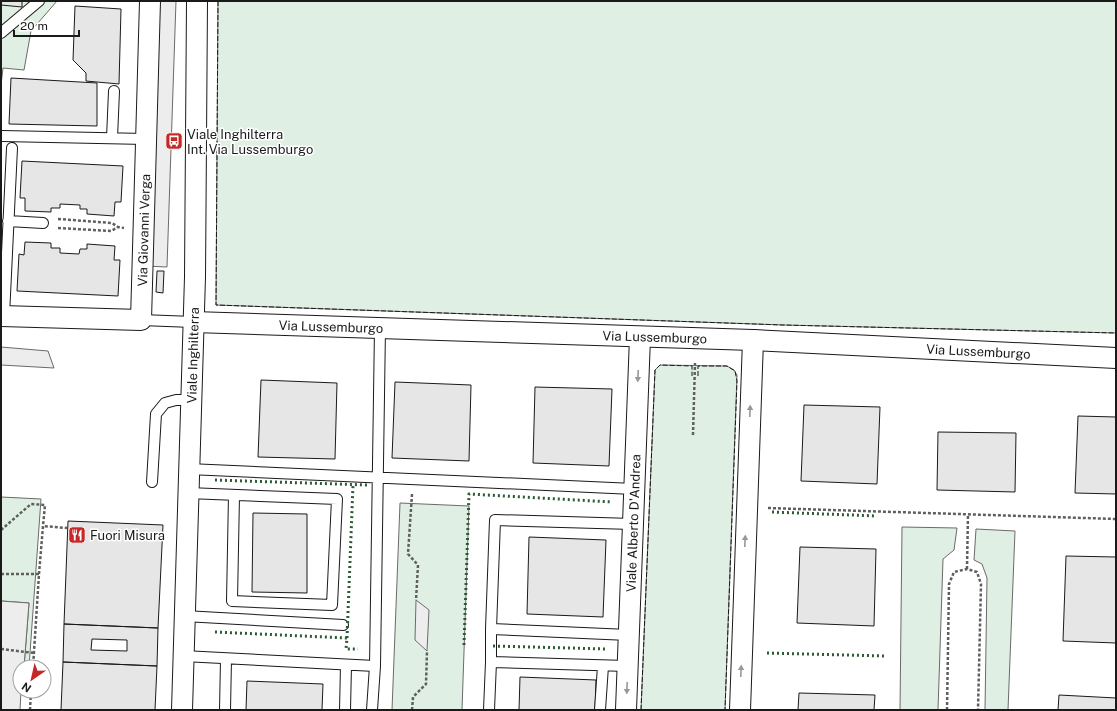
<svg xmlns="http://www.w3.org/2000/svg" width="1117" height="711" font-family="'Public Sans',sans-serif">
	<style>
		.green { fill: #e0efe3; stroke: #6a6a6a }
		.parking { fill: #ededed; stroke: #6a6a6a }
		.building { fill: #e6e6e6; stroke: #1a1a1a; fill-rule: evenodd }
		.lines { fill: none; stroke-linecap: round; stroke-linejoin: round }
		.service-casing { stroke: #1a1a1a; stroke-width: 12 }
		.minor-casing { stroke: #1a1a1a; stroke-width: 22 }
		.path { stroke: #5f5f5f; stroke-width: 2.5; stroke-dasharray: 3 2; stroke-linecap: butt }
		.service { stroke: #fff; stroke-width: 10 }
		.minor { stroke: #fff; stroke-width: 20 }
		.hedge { stroke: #2b5a34; stroke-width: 3; stroke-dasharray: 2 3; stroke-linecap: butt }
		.fence { stroke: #1a1a1a; stroke-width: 1; stroke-dasharray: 5 2; stroke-linecap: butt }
		.oneway { fill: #989898 }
		.labels { text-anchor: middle; stroke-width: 3; stroke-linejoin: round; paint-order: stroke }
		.poi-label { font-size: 13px; fill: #1a1a1a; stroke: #fff; text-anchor: start }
		.street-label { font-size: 13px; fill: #1a1a1a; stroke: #fff }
	</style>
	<rect width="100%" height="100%" fill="#fff"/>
	<path class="green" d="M 1,1 L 57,1 L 31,31 L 24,70 L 3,68 L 1,85 Z
		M 218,1 L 1116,1 L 1116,333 L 783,325 L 216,305 Z
		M 660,365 L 727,366 L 734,370 L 737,375 L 725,710 L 641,710 L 655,370 Z
		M 1,497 L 41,499 L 29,667 L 24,667 L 29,603 L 1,601 Z
		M 400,503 L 469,506 L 462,710 L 392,710 Z
		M 902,527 L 957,528 L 954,550 L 943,559 L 938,710 L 900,710 Z
		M 976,529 L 1015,531 L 1008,710 L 985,710 L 987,578 L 982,564 L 974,560 Z"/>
	<path class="parking" d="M 155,1 L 176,1 L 167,267 L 146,266 Z
		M 1,347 L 48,351 L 54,368 L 1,365 Z
		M 416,600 L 429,610 L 427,651 L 415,640 Z
		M 1,601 L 29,603 L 24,667 L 20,667 L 20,691 L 21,691 L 20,710 L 1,710 Z"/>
	<path class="building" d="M 1,1 L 22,1 L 22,7 L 1,5 Z
		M 75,6 L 121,9 L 119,84 L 86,81 L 86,73 L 73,60 Z
		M 11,78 L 97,83 L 97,126 L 9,124 Z
		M 22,161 L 123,166 L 121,202 L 115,202 L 114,216 L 87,214 L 87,209 L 80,209 L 80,205 L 60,204 L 60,208 L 51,208 L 51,212 L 25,211 L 25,198 L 20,198 Z
		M 25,242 L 51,243 L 51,248 L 60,248 L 60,253 L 79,254 L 80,249 L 87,249 L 87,244 L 115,246 L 114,260 L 120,260 L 118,296 L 17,291 L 19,254 L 24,255 Z
		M 157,271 L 164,271 L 163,293 L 156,292 Z
		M 261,380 L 337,383 L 335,459 L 258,457 Z
		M 395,382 L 471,385 L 469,461 L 392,458 Z
		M 535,387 L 612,389 L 609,466 L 533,463 Z
		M 804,405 L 880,407 L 877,484 L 801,481 Z
		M 1078,416 L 1116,417 L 1116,494 L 1075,493 Z
		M 938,432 L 1016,433 L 1015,492 L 937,490 Z
		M 253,513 L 307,514 L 307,593 L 252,592 Z
		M 68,521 L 163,525 L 158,628 L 64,624 Z
		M 529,537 L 606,540 L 603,617 L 527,614 Z
		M 800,547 L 876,549 L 874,626 L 797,623 Z
		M 1066,556 L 1116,557 L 1116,643 L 1063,641 Z
		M 64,624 L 158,628 L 157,666 L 63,662 ZM 92,639 L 127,640 L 127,651 L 91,650 Z
		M 63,662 L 157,666 L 155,710 L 61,710 Z
		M 520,677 L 596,680 L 595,710 L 519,710 Z
		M 247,681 L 323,684 L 322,710 L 246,710 Z
		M 799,693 L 875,695 L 874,710 L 798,710 Z
		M 1059,695 L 1116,698 L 1116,710 L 1058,710 Z"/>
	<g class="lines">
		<defs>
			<path id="service" d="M 1,33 L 39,1
				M 2,136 L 146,139
				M 112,138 L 114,91
				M 8,221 L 43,223
				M 4,316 L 12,148
				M 141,320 L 193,322
				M 188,469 L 634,489
				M 152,482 L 156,414 L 165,403 L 176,400 L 191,400
				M 188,493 L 337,499 L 332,605 L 232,601 L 234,495
				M 184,616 L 343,625
				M 629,635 L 491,629 L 495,520 L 633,524
				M 183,656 L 375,666
				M 491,662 L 491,629
				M 225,710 L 226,659
				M 345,710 L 346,665
				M 372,710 L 375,666 L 380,328
				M 489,710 L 491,662 L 627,666
				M 600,710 L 603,666"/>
			<g id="minor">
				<path id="s1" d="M 1,316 L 141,320 L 150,1"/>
				<path id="s2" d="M 193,322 L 753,340 L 1116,358"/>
				<path id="s3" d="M 182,710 L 195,277 L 197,1"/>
				<path id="s4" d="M 626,710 L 640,337"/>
				<path d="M 740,710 L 753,340"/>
			</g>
		</defs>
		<use href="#service" class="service-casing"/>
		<use href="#minor" class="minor-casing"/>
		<path class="path" d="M 58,219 L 112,223 L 118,227
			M 58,228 L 111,231 L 118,227 L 124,228
			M 693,435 L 695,363
			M 412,494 L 408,554 L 418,565 L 416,600
			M 768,508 L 1116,519
			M 1,530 L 31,504 L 45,505 L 43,526
			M 967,569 L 968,514
			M 1,574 L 39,574 L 33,667
			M 39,574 L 43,526 L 67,528
			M 1,649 L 34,653
			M 30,710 L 31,691
			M 412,710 L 413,697 L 426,684 L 427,651
			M 947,710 L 949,584 L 954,572 L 967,569 L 977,572 L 981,584 L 978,710"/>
		<use href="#service" class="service"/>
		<use href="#minor" class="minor"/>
		<path class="hedge" d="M 215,480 L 367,485
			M 772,512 L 877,516
			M 215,632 L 347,638 L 346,649 L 358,649
			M 347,638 L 353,485
			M 464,645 L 469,494 L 612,502
			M 493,646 L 606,649
			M 767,653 L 885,656"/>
		<path class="fence" d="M 218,1 L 216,305 L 783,325 L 1116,333
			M 698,376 L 698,366 L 727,366 L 735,371 L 737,381 L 725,710
			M 641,710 L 655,370 L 660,365 L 692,366 L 692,376"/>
	</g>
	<defs><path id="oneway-solid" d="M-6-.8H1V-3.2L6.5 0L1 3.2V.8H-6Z"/></defs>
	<g class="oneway">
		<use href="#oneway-solid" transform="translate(638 376) rotate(92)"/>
		<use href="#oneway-solid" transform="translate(750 411) rotate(-88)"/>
		<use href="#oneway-solid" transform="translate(745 541) rotate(-88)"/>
		<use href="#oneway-solid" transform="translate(741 671) rotate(-88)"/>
		<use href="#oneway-solid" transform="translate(627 688) rotate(92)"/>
	</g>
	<defs>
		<symbol id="bus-square" viewBox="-11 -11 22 22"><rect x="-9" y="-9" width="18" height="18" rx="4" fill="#c62828" stroke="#fff"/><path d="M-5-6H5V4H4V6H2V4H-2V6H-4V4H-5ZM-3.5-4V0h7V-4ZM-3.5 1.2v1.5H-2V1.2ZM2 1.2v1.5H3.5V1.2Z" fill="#fff"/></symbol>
		<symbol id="restaurant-square" viewBox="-11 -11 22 22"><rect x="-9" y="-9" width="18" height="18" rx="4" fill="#c62828" stroke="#fff"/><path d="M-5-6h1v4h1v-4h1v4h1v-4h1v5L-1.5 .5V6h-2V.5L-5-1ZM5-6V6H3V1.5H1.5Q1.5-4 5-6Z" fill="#fff"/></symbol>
	</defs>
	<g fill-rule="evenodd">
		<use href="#bus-square" x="164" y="131" width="20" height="20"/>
		<use href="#restaurant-square" x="67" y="525" width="20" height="20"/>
	</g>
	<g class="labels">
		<g class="poi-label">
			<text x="187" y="139">Viale Inghilterra<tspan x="187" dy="15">Int. Via Lussemburgo</tspan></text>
			<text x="90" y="540">Fuori Misura</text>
		</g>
		<g class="street-label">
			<text dy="5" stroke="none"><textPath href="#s1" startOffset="230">Via Giovanni Verga</textPath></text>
			<text dy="5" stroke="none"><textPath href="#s2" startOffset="138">Via Lussemburgo</textPath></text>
			<text dy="5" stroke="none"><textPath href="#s2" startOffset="462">Via Lussemburgo</textPath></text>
			<text dy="5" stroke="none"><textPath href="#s2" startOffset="786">Via Lussemburgo</textPath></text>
			<text dy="5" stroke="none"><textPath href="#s3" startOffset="355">Viale Inghilterra</textPath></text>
			<text dy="5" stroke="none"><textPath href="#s4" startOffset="187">Viale Alberto D'Andrea</textPath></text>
		</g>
	</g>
	<rect width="1117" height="711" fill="none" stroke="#1a1a1a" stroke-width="4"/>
	<g transform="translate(32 679) rotate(214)"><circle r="19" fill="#ffffff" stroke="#a3a3a3"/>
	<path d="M0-3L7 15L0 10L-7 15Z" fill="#c62828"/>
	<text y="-6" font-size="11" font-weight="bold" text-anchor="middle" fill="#1a1a1a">N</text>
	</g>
	<path d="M14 30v6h65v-6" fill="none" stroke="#1a1a1a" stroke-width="2"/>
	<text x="20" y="30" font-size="12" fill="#1a1a1a" stroke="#ffffff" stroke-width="3" paint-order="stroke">20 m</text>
</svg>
